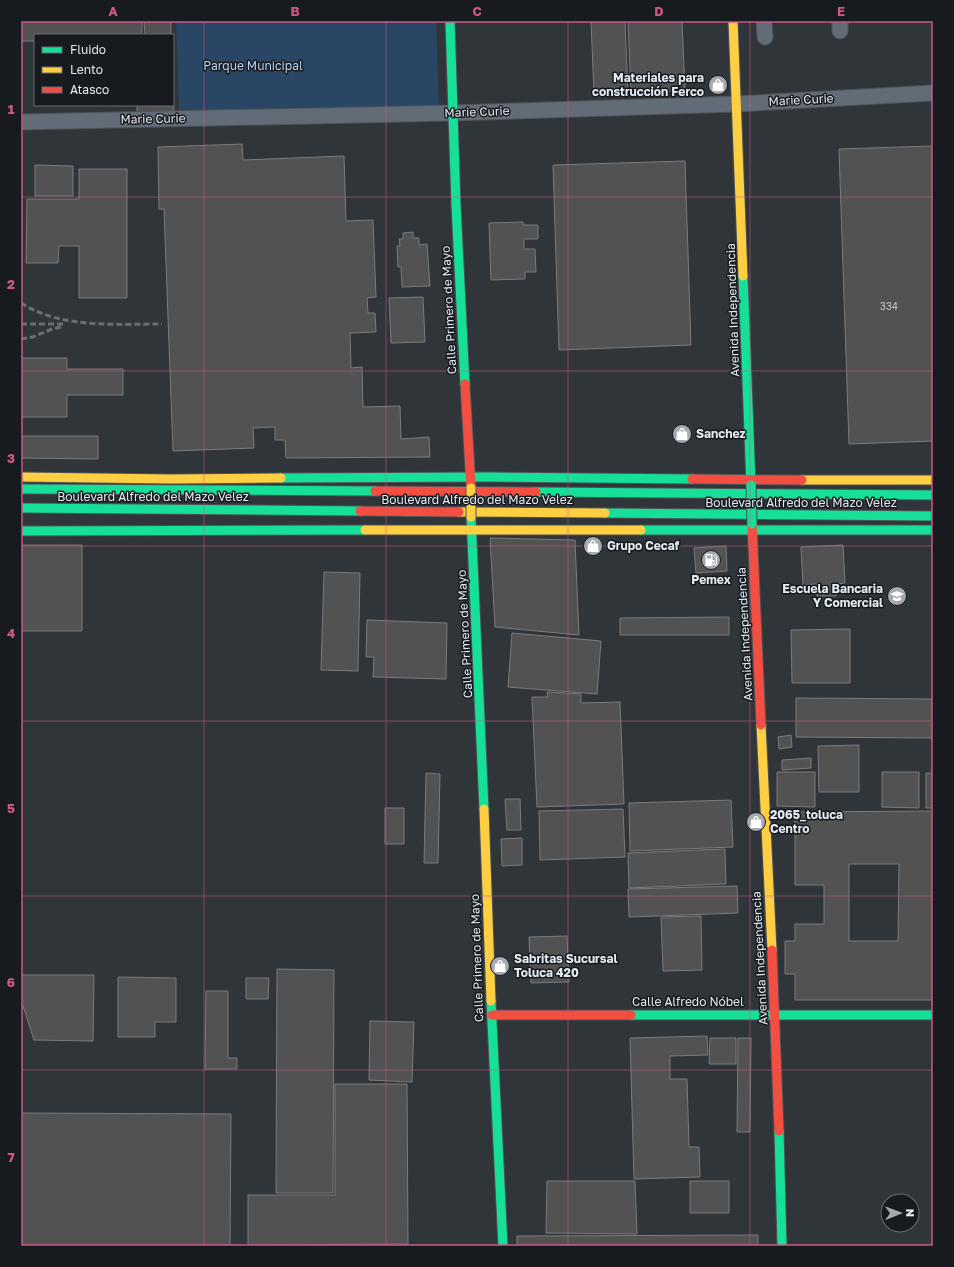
<svg xmlns="http://www.w3.org/2000/svg" width="954" height="1267" font-family="'Golos Text',sans-serif">
	<style>
		.green { fill: #294664 }
		.building { fill: #525253; stroke: #7c7b7c; fill-rule: evenodd }
		.lines { fill: none; stroke-linecap: round; stroke-linejoin: round }
		.street-casing { stroke: #4d5256; stroke-width: 17 }
		.fast-casing { stroke: #4d5256; stroke-width: 11 }
		.slow-casing { stroke: #4d5256; stroke-width: 11 }
		.jam-casing { stroke: #4d5256; stroke-width: 11 }
		.street { stroke: #626c76; stroke-width: 15 }
		.fast { stroke: #16e098; stroke-width: 9 }
		.slow { stroke: #ffcf43; stroke-width: 9 }
		.jam { stroke: #f24e42; stroke-width: 9 }
		.rail { stroke: #676f76; stroke-width: 3; stroke-dasharray: 6 3; stroke-linecap: butt }
		.fast-bridge-casing { stroke: #4d5256; stroke-width: 11; stroke-linecap: butt }
		.slow-bridge-casing { stroke: #4d5256; stroke-width: 11; stroke-linecap: butt }
		.fast-bridge { stroke: #16e098; stroke-width: 9 }
		.slow-bridge { stroke: #ffcf43; stroke-width: 9 }
		.grid { fill: none; stroke: #cc5788; stroke-width: 1; stroke-opacity: 0.55 }
		.labels { text-anchor: middle; stroke-width: 3; stroke-linejoin: round; paint-order: stroke }
		.number-label { font-size: 10px; fill: #bfc3c9 }
		.park-label { font-size: 12px; fill: #b8d3f1; stroke: #171b20 }
		.poi-label { font-size: 12px; font-weight: bold; fill: #e3e9f0; stroke: #171b20; text-anchor: start }
		.street-label { font-size: 12px; fill: #e3e9f0; stroke: #171b20 }
		.neatline { fill: none; stroke: #cc5788; stroke-width: 1.5 }
		.grid-label { font-size: 13px; text-anchor: middle; font-weight: bold; fill: #cc5788 }
	</style>
	<rect width="100%" height="100%" fill="#30353a"/>
	<path class="green" d="M 176,21 L 436,21 L 439,108 L 179,111 Z"/>
	<path class="building" d="M 21,21 L 142,21 L 142,35 L 35,35 L 35,41 L 21,41 Z
		M 144,21 L 171,21 L 171,35 L 145,35 Z
		M 591,21 L 625,21 L 628,93 L 594,94 Z
		M 628,21 L 682,21 L 685,91 L 631,93 Z
		M 173,90 L 174,111 L 137,112 L 137,105 L 173,105 Z
		M 242,144 L 243,160 L 344,156 L 346,221 L 373,220 L 376,297 L 367,298 L 368,313 L 375,313 L 376,332 L 350,333 L 351,368 L 362,367 L 363,407 L 400,406 L 401,439 L 429,437 L 430,457 L 286,458 L 285,440 L 275,440 L 275,427 L 253,428 L 254,448 L 173,451 L 164,209 L 159,209 L 158,147 Z
		M 933,146 L 933,441 L 849,444 L 839,149 Z
		M 685,161 L 691,345 L 559,350 L 553,165 Z
		M 35,165 L 73,166 L 73,196 L 35,196 Z
		M 79,169 L 127,169 L 127,298 L 79,298 L 79,246 L 59,246 L 58,263 L 26,263 L 27,199 L 79,199 Z
		M 523,222 L 523,225 L 538,225 L 538,239 L 524,239 L 524,249 L 535,249 L 536,272 L 525,272 L 525,279 L 491,280 L 489,223 Z
		M 413,232 L 413,238 L 419,238 L 419,245 L 427,244 L 430,286 L 402,287 L 401,267 L 398,267 L 397,246 L 400,246 L 399,239 L 403,239 L 403,233 Z
		M 423,297 L 425,342 L 391,343 L 389,298 Z
		M 21,358 L 67,358 L 67,369 L 123,369 L 123,395 L 67,395 L 67,417 L 21,417 Z
		M 21,436 L 98,436 L 98,459 L 21,458 Z
		M 490,538 L 575,540 L 579,635 L 495,627 Z
		M 21,545 L 82,545 L 82,631 L 21,631 Z
		M 843,545 L 845,583 L 836,584 L 836,596 L 817,596 L 817,584 L 803,585 L 801,547 Z
		M 726,546 L 727,571 L 696,573 L 694,548 Z
		M 324,572 L 360,573 L 358,671 L 321,670 Z
		M 729,617 L 729,635 L 620,635 L 620,618 Z
		M 367,620 L 447,623 L 446,679 L 373,677 L 374,657 L 366,657 Z
		M 850,629 L 850,683 L 792,683 L 791,630 Z
		M 512,633 L 601,641 L 597,694 L 508,687 Z
		M 547,692 L 581,694 L 581,703 L 620,702 L 624,804 L 537,807 L 532,697 L 548,697 Z
		M 796,698 L 933,699 L 933,738 L 796,737 Z
		M 791,735 L 792,747 L 779,749 L 778,737 Z
		M 859,745 L 859,792 L 819,792 L 818,746 Z
		M 811,758 L 811,768 L 782,770 L 782,760 Z
		M 777,772 L 815,772 L 815,807 L 777,806 Z
		M 882,772 L 919,772 L 919,808 L 882,807 Z
		M 426,773 L 440,774 L 438,863 L 424,863 Z
		M 926,773 L 933,773 L 933,808 L 926,808 Z
		M 505,799 L 520,799 L 521,830 L 507,830 Z
		M 731,800 L 733,847 L 630,851 L 629,803 Z
		M 385,808 L 404,808 L 404,844 L 385,844 Z
		M 623,809 L 625,857 L 540,860 L 539,811 Z
		M 933,811 L 933,1000 L 795,1000 L 795,974 L 785,974 L 785,941 L 795,941 L 795,924 L 824,924 L 824,885 L 795,885 L 795,812 ZM 849,864 L 899,864 L 898,941 L 849,941 Z
		M 522,838 L 522,865 L 502,866 L 501,839 Z
		M 725,849 L 726,884 L 629,888 L 628,853 Z
		M 737,886 L 738,913 L 629,917 L 628,889 Z
		M 701,916 L 702,970 L 663,971 L 661,917 Z
		M 567,936 L 569,982 L 531,983 L 529,937 Z
		M 277,969 L 334,970 L 333,1193 L 276,1193 Z
		M 21,975 L 94,975 L 93,1041 L 34,1040 L 21,1000 Z
		M 118,977 L 176,978 L 176,1022 L 155,1022 L 155,1037 L 118,1037 Z
		M 246,978 L 269,978 L 268,999 L 246,999 Z
		M 206,991 L 228,991 L 228,1058 L 237,1058 L 237,1069 L 205,1069 Z
		M 370,1021 L 414,1022 L 412,1082 L 369,1080 Z
		M 707,1036 L 708,1055 L 670,1056 L 670,1079 L 687,1079 L 689,1147 L 699,1147 L 700,1177 L 634,1179 L 630,1038 Z
		M 710,1038 L 736,1038 L 736,1064 L 709,1064 Z
		M 738,1038 L 751,1038 L 750,1132 L 737,1132 Z
		M 335,1084 L 407,1084 L 408,1244 L 248,1245 L 248,1195 L 335,1195 Z
		M 21,1113 L 231,1114 L 230,1246 L 21,1246 Z
		M 547,1181 L 635,1181 L 637,1234 L 546,1233 Z
		M 690,1181 L 729,1181 L 729,1213 L 690,1213 Z
		M 758,1235 L 758,1246 L 517,1246 L 517,1236 Z"/>
	<g class="lines">
		<defs>
			<path id="street" d="M 764,21 L 765,37
				M 840,21 L 840,31
				M 21,122 L 452,113 L 736,104 L 933,93"/>
			<path id="fast" d="M 450,21 L 456,205 L 465,384
				M 743,276 L 751,485
				M 281,478 L 490,477 L 692,479
				M 21,489 L 375,491
				M 536,492 L 933,495
				M 21,508 L 360,511
				M 605,513 L 933,516
				M 471,517 L 484,809
				M 641,530 L 933,530
				M 21,531 L 365,530
				M 491,1001 L 503,1246
				M 631,1015 L 933,1015
				M 779,1131 L 782,1246"/>
			<path id="slow" d="M 733,21 L 743,276
				M 21,477 L 171,479 L 281,478
				M 802,480 L 933,480
				M 459,512 L 605,513
				M 365,530 L 641,530
				M 761,725 L 772,950
				M 484,809 L 491,1001"/>
			<path id="jam" d="M 465,384 L 471,488
				M 692,479 L 802,480
				M 375,491 L 536,492
				M 360,511 L 459,512
				M 752,524 L 761,725
				M 772,950 L 779,1131
				M 492,1015 L 631,1015"/>
		</defs>
		<use href="#street" class="street-casing"/>
		<use href="#fast" class="fast-casing"/>
		<use href="#slow" class="slow-casing"/>
		<use href="#jam" class="jam-casing"/>
		<use href="#street" class="street"/>
		<use href="#fast" class="fast"/>
		<use href="#slow" class="slow"/>
		<use href="#jam" class="jam"/>
		<path class="rail" d="M 21,303 C 61,329 117,324 162,324
			M 21,324 L 65,324
			M 21,339 L 33,337 L 52,329 L 61,327"/>
		<defs>
			<path id="fast-bridge" d="M 751,485 L 752,524"/>
			<path id="slow-bridge" d="M 471,488 L 471,517"/>
		</defs>
		<use href="#fast-bridge" class="fast-bridge-casing"/>
		<use href="#slow-bridge" class="slow-bridge-casing"/>
		<use href="#fast-bridge" class="fast-bridge"/>
		<use href="#slow-bridge" class="slow-bridge"/>
	</g>
	<path class="grid" d="M 204,21 L 204,1246M 386,21 L 386,1246M 568,21 L 568,1246M 750,21 L 750,1246M 21,197 L 933,197M 21,371 L 933,371M 21,546 L 933,546M 21,721 L 933,721M 21,896 L 933,896M 21,1070 L 933,1070"/>
	<defs>
		<symbol id="shop-disc" viewBox="-11 -11 22 22"><circle r="9.5" fill="#a4aab0" stroke="#171b20"/><path d="M-5-2.5h2.3a2.7 3.5 0 0 1 5.4 0H5L5.5 6h-11ZM-1.5-2.5h3a1.5 2.3 0 0 0-3 0Z" fill="#fff"/></symbol>
		<symbol id="fuel-disc" viewBox="-11 -11 22 22"><circle r="9.5" fill="#a4aab0" stroke="#171b20"/><path d="M-5.5-6h7V0h2V4h1.3V-2.5L3-4.5l.8-.8L6-3V5H2.5V1h-1V6h-7ZM-4.2-4.7v3.2H.2V-4.7Z" fill="#fff"/></symbol>
		<symbol id="university-disc" viewBox="-11 -11 22 22"><circle r="9.5" fill="#a4aab0" stroke="#171b20"/><path d="M0-5L7-2L0 1L-7-2ZM-4 1L0 2.5L4 1V4Q0 6-4 4Z" fill="#fff"/></symbol>
	</defs>
	<g fill-rule="evenodd">
		<use href="#shop-disc" x="707" y="74" width="22" height="22"/>
		<use href="#shop-disc" x="671" y="423" width="22" height="22"/>
		<use href="#shop-disc" x="582" y="535" width="22" height="22"/>
		<use href="#fuel-disc" x="700" y="549" width="22" height="22"/>
		<use href="#university-disc" x="886" y="585" width="22" height="22"/>
		<use href="#shop-disc" x="745" y="811" width="22" height="22"/>
		<use href="#shop-disc" x="489" y="955" width="22" height="22"/>
	</g>
	<g class="labels">
		<g class="number-label">
			<text x="889" y="310">334</text>
		</g>
		<g class="park-label">
			<text x="253" y="70">Parque Municipal</text>
		</g>
		<g class="poi-label">
			<text x="704" y="82" text-anchor="end">Materiales para<tspan x="704" dy="14">construcción Ferco</tspan></text>
			<text x="696" y="438">Sanchez</text>
			<text x="607" y="550">Grupo Cecaf</text>
			<text x="711" y="584" text-anchor="middle">Pemex</text>
			<text x="883" y="593" text-anchor="end">Escuela Bancaria<tspan x="883" dy="14">Y Comercial</tspan></text>
			<text x="770" y="819">2065_toluca<tspan x="770" dy="14">Centro</tspan></text>
			<text x="514" y="963">Sabritas Sucursal<tspan x="514" dy="14">Toluca 420</tspan></text>
		</g>
		<g class="street-label">
			<text transform="translate(801 100) rotate(-3)" y="4">Marie Curie</text>
			<text transform="translate(477 112) rotate(-2)" y="4">Marie Curie</text>
			<text transform="translate(153 119) rotate(-1)" y="4">Marie Curie</text>
			<text transform="translate(449 310) rotate(-93)" y="4">Calle Primero de Mayo</text>
			<text transform="translate(733 310) rotate(-92)" y="4">Avenida Independencia</text>
			<text x="153" y="501">Boulevard Alfredo del Mazo Velez</text>
			<text x="477" y="504">Boulevard Alfredo del Mazo Velez</text>
			<text x="801" y="507">Boulevard Alfredo del Mazo Velez</text>
			<text transform="translate(465 634) rotate(-93)" y="4">Calle Primero de Mayo</text>
			<text transform="translate(745 634) rotate(-93)" y="4">Avenida Independencia</text>
			<text transform="translate(477 958) rotate(-92)" y="4">Calle Primero de Mayo</text>
			<text transform="translate(760 958) rotate(-93)" y="4">Avenida Independencia</text>
			<text x="688" y="1006">Calle Alfredo Nóbel</text>
		</g>
	</g>
	<rect width="954" height="1267" fill="none" stroke="#171b20" stroke-width="44"/>
	<rect x="34" y="34" width="140" height="72" fill="#171b20" stroke="#696d73"/>
	<rect x="42" y="47" width="20" height="6" fill="#16e098" stroke="#696d73"/>
	<text x="70" y="54" font-size="12" fill="#e3e9f0">Fluido</text>
	<rect x="42" y="67" width="20" height="6" fill="#ffcf43" stroke="#696d73"/>
	<text x="70" y="74" font-size="12" fill="#e3e9f0">Lento</text>
	<rect x="42" y="87" width="20" height="6" fill="#f24e42" stroke="#696d73"/>
	<text x="70" y="94" font-size="12" fill="#e3e9f0">Atasco</text>
	<g transform="translate(900 1213) rotate(89)"><circle r="19" fill="#171b20" stroke="#696d73"/>
	<path d="M0-3L7 15L0 10L-7 15Z" fill="#a4aab0"/>
	<text y="-6" font-size="11" font-weight="bold" text-anchor="middle" fill="#e3e9f0">N</text>
	</g>
	<rect x="22" y="22" width="910" height="1223" class="neatline"/>
	<g class="grid-label">
		<text x="113" y="16">A</text>
		<text x="295" y="16">B</text>
		<text x="477" y="16">C</text>
		<text x="659" y="16">D</text>
		<text x="841" y="16">E</text>
		<text x="11" y="114">1</text>
		<text x="11" y="289">2</text>
		<text x="11" y="463">3</text>
		<text x="11" y="638">4</text>
		<text x="11" y="813">5</text>
		<text x="11" y="987">6</text>
		<text x="11" y="1162">7</text>
	</g>
</svg>
